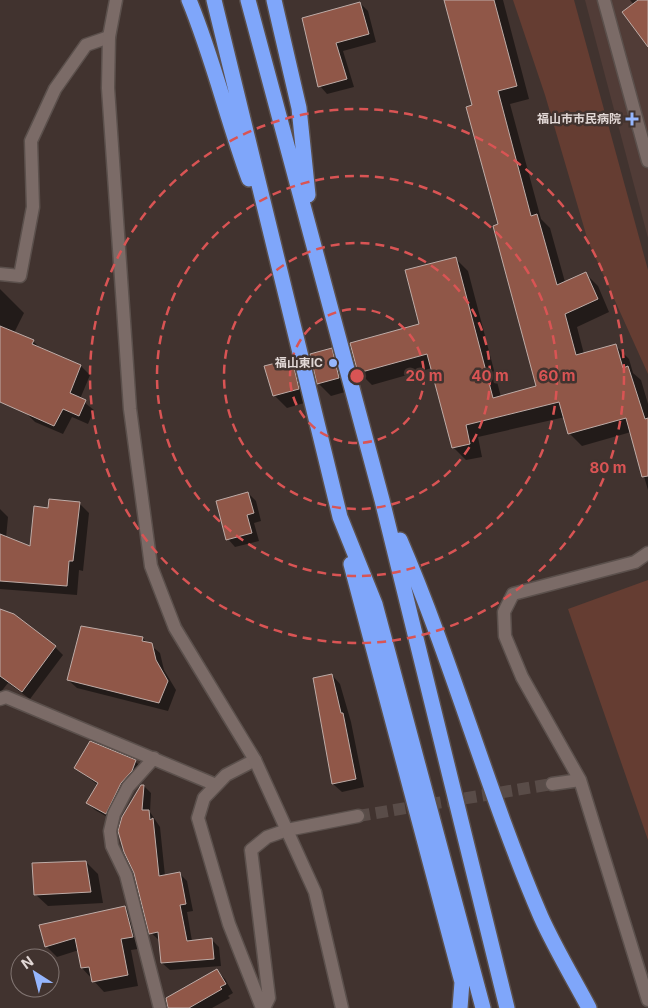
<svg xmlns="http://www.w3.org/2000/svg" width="648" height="1008" font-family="Inter,'Noto Sans JP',sans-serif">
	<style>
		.built { fill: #513c37 }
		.green { fill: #653d32 }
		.shadow { fill: #0007 }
		.building { fill: #905748; stroke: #beaca7 }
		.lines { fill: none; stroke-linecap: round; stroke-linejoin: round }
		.minor-tunnel { stroke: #594c48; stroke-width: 12; stroke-dasharray: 12 6; stroke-linecap: butt }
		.service-casing { stroke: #5b504c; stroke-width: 15 }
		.minor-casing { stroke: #5b504c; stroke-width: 15 }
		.tertiary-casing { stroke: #5b504c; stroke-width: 15 }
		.motorway-casing { stroke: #5b504c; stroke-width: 18 }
		.service { stroke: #7b6b67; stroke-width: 12 }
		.minor { stroke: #7b6b67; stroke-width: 12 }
		.tertiary { stroke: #7b6b67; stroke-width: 12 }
		.motorway { stroke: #7fa6fa; stroke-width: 15 }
		.ring { fill: none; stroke: #d95454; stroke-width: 2.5; stroke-dasharray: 9 6 }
		.poi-dot { fill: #95b6fd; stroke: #41332f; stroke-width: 2 }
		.labels { text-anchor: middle; stroke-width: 5; stroke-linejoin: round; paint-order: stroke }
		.poi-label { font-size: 12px; font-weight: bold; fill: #e2d8d6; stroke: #41332f; text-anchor: end }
		.centre { fill: #d95454; stroke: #41332f; stroke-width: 2.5 }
		.ring-label { font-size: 15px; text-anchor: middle; font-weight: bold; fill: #d95454; stroke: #41332f; stroke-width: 5; stroke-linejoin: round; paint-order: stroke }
	</style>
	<rect width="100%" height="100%" fill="#41332f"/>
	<path class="built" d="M 585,0 L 648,0 L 648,238 Z"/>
	<path class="green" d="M 513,0 L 574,0 L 648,270 L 648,374 L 588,241 L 545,95 Z
		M 648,580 L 648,840 L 568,609 Z"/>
	<path class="shadow" d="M 445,0 L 503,0 L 529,99 L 510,104 L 541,219 L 550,228 L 565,282 L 585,273 L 598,286 L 609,312 L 577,327 L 584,354 L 616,346 L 629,359 L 633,373 L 641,380 L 648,404 L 648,490 L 631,432 L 582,446 L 569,433 L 565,417 L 478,437 L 482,457 L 466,460 L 453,447 L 432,368 L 372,385 L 359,372 L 421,325 L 455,258 L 468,271 L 501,397 L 537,387 L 473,106 Z
		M 630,0 L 648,0 L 648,45 L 634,5 Z
		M 360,3 L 368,11 L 376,42 L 343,51 L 354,87 L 327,94 L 320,86 L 303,19 Z
		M 0,289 L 24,313 L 14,333 L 33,341 L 42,350 L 81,366 L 90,375 L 80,399 L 94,410 L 88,424 L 72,417 L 63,434 L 35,422 L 27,414 L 0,399 Z
		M 331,349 L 344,362 L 352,390 L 331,396 L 318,383 Z
		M 291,360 L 304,373 L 311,401 L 287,408 L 274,395 Z
		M 248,493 L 256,501 L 261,521 L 254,523 L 259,541 L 235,547 L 228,539 Z
		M 79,503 L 89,513 L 83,571 L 79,570 L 77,595 L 0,589 L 0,509 L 8,517 L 6,538 L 31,548 L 50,509 Z
		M 0,611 L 55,647 L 63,655 L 30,699 L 8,683 L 0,693 Z
		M 142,638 L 160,653 L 164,670 L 176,690 L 168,711 L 77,688 L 68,680 Z
		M 332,675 L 340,684 L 351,722 L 364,787 L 342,792 L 333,784 Z
		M 135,761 L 143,769 L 113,820 L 95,810 L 88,803 L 98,785 L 75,768 Z
		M 144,786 L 151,793 L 150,812 L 160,827 L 165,876 L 179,873 L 187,881 L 193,911 L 187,912 L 192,941 L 212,940 L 219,947 L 221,966 L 170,970 L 162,963 L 160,941 L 151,933 L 135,873 Z
		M 86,862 L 98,874 L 103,903 L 48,906 L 35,894 Z
		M 125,907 L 136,918 L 144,948 L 131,950 L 138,986 L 104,992 L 82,968 L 79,950 L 57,957 L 46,946 Z
		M 217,971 L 225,979 L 233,993 L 228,996 L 230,998 L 212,1008 L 172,1008 Z"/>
	<path class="building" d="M 444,0 L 494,0 L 517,86 L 498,91 L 531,216 L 537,214 L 557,285 L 586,272 L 598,299 L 565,314 L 576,355 L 616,344 L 623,368 L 628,366 L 645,419 L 648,418 L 648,476 L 642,477 L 626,418 L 568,434 L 559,402 L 466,425 L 470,444 L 452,448 L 427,354 L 358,373 L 350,343 L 419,324 L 405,270 L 456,257 L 493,398 L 536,386 L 493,226 L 498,224 L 466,107 L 472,105 Z
		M 638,0 L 648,0 L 648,47 L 622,12 Z
		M 360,2 L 369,34 L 336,43 L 347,79 L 318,87 L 302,18 Z
		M 0,326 L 34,340 L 32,344 L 81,365 L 70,393 L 86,400 L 79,416 L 63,409 L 54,426 L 0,402 Z
		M 332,348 L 339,378 L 317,384 L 310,354 Z
		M 292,359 L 299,389 L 273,396 L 264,366 Z
		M 248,492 L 254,513 L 247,515 L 252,533 L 226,540 L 216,501 Z
		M 49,499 L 80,502 L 73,561 L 69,561 L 67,586 L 0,581 L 0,534 L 30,546 L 34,506 L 48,508 Z
		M 0,609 L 14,614 L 56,646 L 22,692 L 0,676 Z
		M 81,626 L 143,637 L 142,641 L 152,643 L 156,660 L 168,681 L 159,703 L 67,680 Z
		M 332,674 L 341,713 L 343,713 L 356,779 L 332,784 L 313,678 Z
		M 90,741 L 136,760 L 132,771 L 121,783 L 106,814 L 86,803 L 98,783 L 74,768 Z
		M 141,785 L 144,785 L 142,810 L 149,810 L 150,820 L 153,818 L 159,876 L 180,872 L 186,904 L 180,905 L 187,941 L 212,938 L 214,959 L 161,963 L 158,932 L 149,934 L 134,873 L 124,852 L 118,831 L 122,817 Z
		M 86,861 L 91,892 L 34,895 L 32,863 Z
		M 125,906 L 133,937 L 121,939 L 128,975 L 92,982 L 89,967 L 81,968 L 75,938 L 45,947 L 39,925 Z
		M 217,969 L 226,984 L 220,987 L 222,989 L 189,1008 L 168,1008 L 166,998 Z"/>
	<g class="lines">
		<path class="minor-tunnel" d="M 358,816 L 552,784"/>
		<defs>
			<path id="service" d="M 604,0 L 648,161"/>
			<path id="minor" d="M 0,274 L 20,276 L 33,207 L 31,141 L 55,89 L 86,45 L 109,37
				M 648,553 L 635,562 L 513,594 L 504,612 L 505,636 L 522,677 L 580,780 L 648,1000
				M 0,699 L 6,697 L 216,785
				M 154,758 L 128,787 L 114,814 L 110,831 L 112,846 L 126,875 L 160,1008
				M 255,760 L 226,775 L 204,798 L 198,818 L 229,924 L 262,1008
				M 552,784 L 580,780
				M 264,1008 L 269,998 L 251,850 L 267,837 L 287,830 L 358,816"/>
			<path id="tertiary" d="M 116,0 L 109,37 L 108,88 L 130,409 L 151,566 L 175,628 L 255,760 L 315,892 L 342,1008"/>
			<path id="motorway" d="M 189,0 C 213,58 227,119 249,179
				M 214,0 L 340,517 L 375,604 L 483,1008
				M 248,0 L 382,500 L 507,1008
				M 274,0 L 299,108 L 308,195
				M 400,540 C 453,663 488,794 541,917 C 555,948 573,978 589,1008
				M 351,564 L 462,982 L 460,1008"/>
		</defs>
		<use href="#service" class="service-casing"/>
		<use href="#minor" class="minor-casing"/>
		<use href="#tertiary" class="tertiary-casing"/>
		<use href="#motorway" class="motorway-casing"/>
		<use href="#service" class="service"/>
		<use href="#minor" class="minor"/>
		<use href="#tertiary" class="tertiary"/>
		<use href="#motorway" class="motorway"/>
	</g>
	<g class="ring">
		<circle cx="357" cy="376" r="67"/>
		<circle cx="357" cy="376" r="133"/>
		<circle cx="357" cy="376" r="200"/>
		<circle cx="357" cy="376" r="267"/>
	</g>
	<g class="poi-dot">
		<path d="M629.5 111.5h5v5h5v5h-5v5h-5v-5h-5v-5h5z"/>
		<circle cx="333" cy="363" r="5"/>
	</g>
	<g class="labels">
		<g class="poi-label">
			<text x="621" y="123">福山市市民病院</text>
			<text x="323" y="367">福山東IC</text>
		</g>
	</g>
	<circle cx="357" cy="376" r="8" class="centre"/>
	<g class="ring-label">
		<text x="424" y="381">20 m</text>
		<text x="490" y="381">40 m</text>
		<text x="557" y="381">60 m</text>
		<text x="608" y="473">80 m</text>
	</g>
	<g transform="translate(35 973) rotate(324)"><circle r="24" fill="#41332f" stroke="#817572"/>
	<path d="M0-4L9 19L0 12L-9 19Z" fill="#95b6fd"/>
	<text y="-8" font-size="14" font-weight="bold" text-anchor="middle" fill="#e2d8d6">N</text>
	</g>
</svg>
